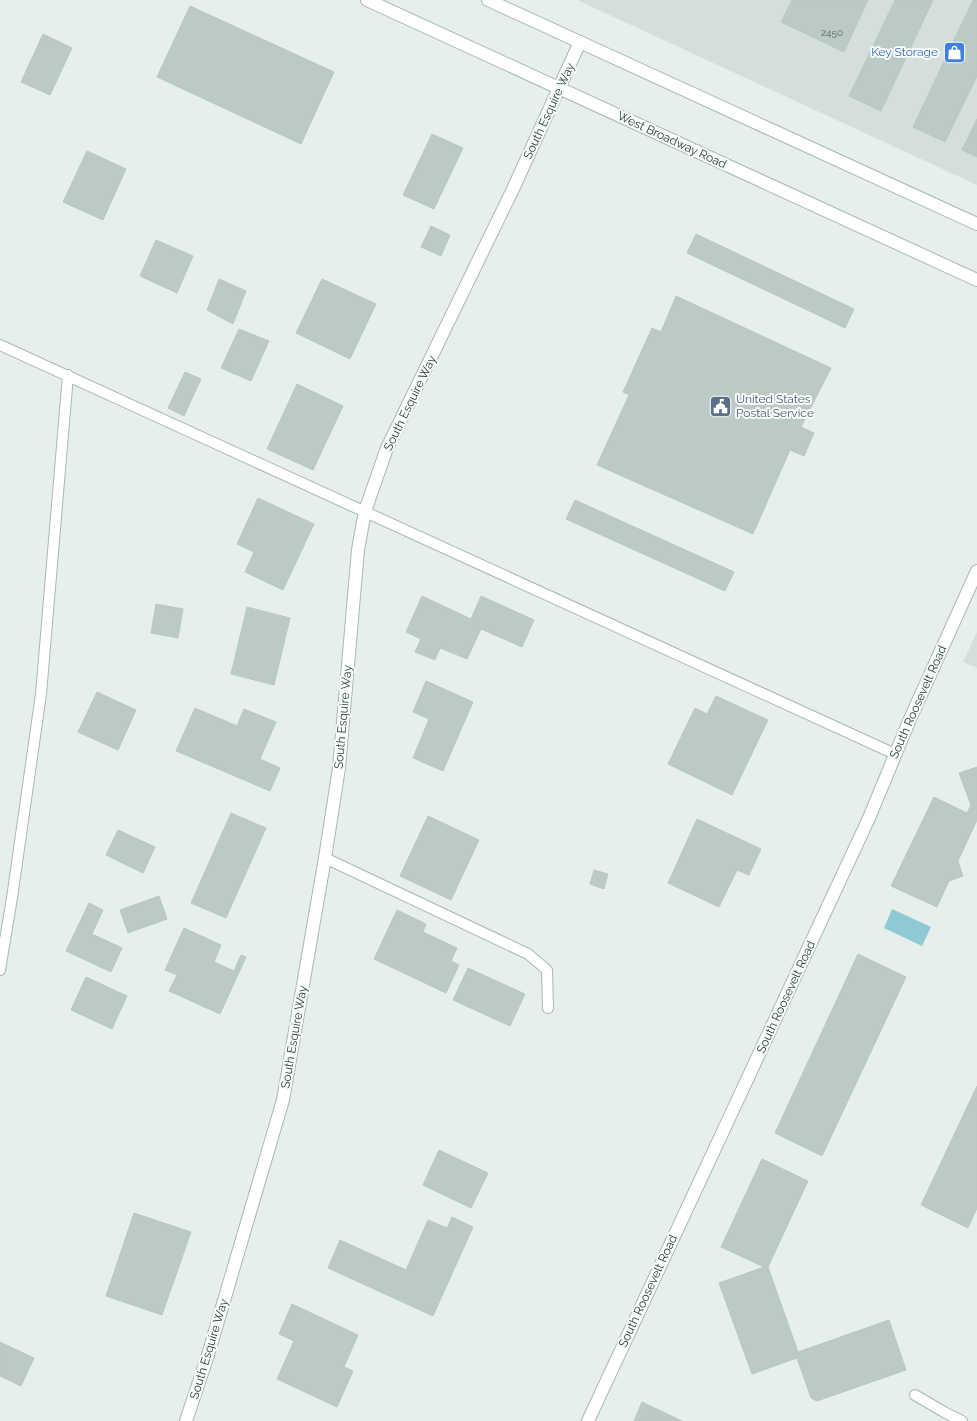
<svg xmlns="http://www.w3.org/2000/svg" width="977" height="1421" font-family="Raleway,sans-serif">
	<style>
		.built { fill: #d4dfda }
		.water { fill: #8ec9d4 }
		.building { fill: #bbcac4; stroke: #b8c9c2 }
		.lines { fill: none; stroke-linecap: round; stroke-linejoin: round }
		.lane-casing { stroke: #a8b8b2; stroke-width: 12 }
		.street-casing { stroke: #a8b8b2; stroke-width: 14 }
		.secondary-casing { stroke: #a4bbb3; stroke-width: 14 }
		.lane { stroke: #fff; stroke-width: 10 }
		.street { stroke: #fff; stroke-width: 12 }
		.secondary { stroke: #fff; stroke-width: 12 }
		.labels { text-anchor: middle; stroke-width: 4; stroke-linejoin: round; paint-order: stroke }
		.number-label { font-size: 10px; fill: #4a645c }
		.shop-label { font-size: 12px; fill: #366cbe; stroke: #f7fbf9; text-anchor: end }
		.street-label { font-size: 12px; fill: #24423a; stroke: #f7fbf9 }
		.service-label { font-size: 12px; fill: #4e5e75; stroke: #f7fbf9; text-anchor: start }
	</style>
	<rect width="100%" height="100%" fill="#e6efeb"/>
	<path class="built" d="M 577,0 L 977,0 L 977,185 Z
		M 977,632 L 977,668 L 963,662 Z"/>
	<path class="water" d="M 892,909 L 931,927 L 922,946 L 884,928 Z"/>
	<path class="building" d="M 792,0 L 868,0 L 844,52 L 781,22 Z
		M 895,0 L 933,0 L 881,111 L 849,96 Z
		M 973,0 L 977,0 L 977,76 L 945,142 L 913,127 Z
		M 190,6 L 334,72 L 301,144 L 157,77 Z
		M 43,34 L 72,48 L 50,95 L 21,82 Z
		M 977,119 L 977,157 L 962,150 Z
		M 432,134 L 463,148 L 434,209 L 403,195 Z
		M 87,151 L 126,169 L 103,220 L 63,202 Z
		M 431,226 L 450,235 L 441,256 L 421,247 Z
		M 696,234 L 854,309 L 845,328 L 687,253 Z
		M 156,240 L 193,256 L 177,293 L 140,276 Z
		M 219,279 L 246,291 L 233,324 L 207,310 Z
		M 322,279 L 376,304 L 350,359 L 296,333 Z
		M 676,296 L 831,368 L 801,427 L 814,433 L 804,456 L 790,450 L 753,534 L 597,465 L 629,395 L 623,392 L 652,328 L 661,332 Z
		M 239,329 L 269,341 L 251,381 L 221,368 Z
		M 185,372 L 201,379 L 184,416 L 168,408 Z
		M 297,384 L 343,406 L 313,470 L 267,449 Z
		M 258,498 L 314,524 L 283,590 L 245,572 L 254,552 L 237,544 Z
		M 575,500 L 734,572 L 725,591 L 566,519 Z
		M 422,596 L 471,619 L 481,596 L 534,620 L 522,647 L 481,629 L 467,659 L 440,648 L 435,660 L 415,652 L 421,639 L 406,632 Z
		M 156,604 L 183,609 L 178,638 L 151,633 Z
		M 247,607 L 290,618 L 274,685 L 231,674 Z
		M 426,681 L 473,702 L 443,771 L 413,758 L 429,719 L 413,712 Z
		M 97,692 L 136,710 L 118,750 L 78,732 Z
		M 716,696 L 768,720 L 732,795 L 668,764 L 695,708 L 707,714 Z
		M 195,708 L 237,726 L 244,709 L 276,722 L 260,759 L 280,768 L 270,791 L 176,751 Z
		M 977,767 L 977,820 L 958,861 L 963,876 L 949,881 L 937,907 L 891,886 L 934,797 L 967,813 L 971,805 L 959,773 Z
		M 231,813 L 266,828 L 226,918 L 191,903 Z
		M 428,816 L 479,840 L 451,900 L 400,876 Z
		M 697,819 L 761,849 L 749,875 L 737,870 L 719,907 L 668,883 Z
		M 118,830 L 155,847 L 143,873 L 106,855 Z
		M 594,870 L 608,874 L 604,889 L 590,884 Z
		M 159,896 L 167,919 L 128,933 L 120,910 Z
		M 89,903 L 103,910 L 92,934 L 122,948 L 111,972 L 66,951 Z
		M 397,910 L 426,924 L 423,932 L 457,948 L 451,961 L 459,965 L 446,993 L 374,959 Z
		M 184,928 L 221,945 L 214,962 L 234,971 L 241,955 L 246,957 L 220,1014 L 169,991 L 177,975 L 165,970 Z
		M 858,954 L 906,977 L 822,1156 L 775,1133 Z
		M 468,968 L 525,994 L 510,1026 L 453,1000 Z
		M 86,977 L 127,996 L 112,1029 L 71,1010 Z
		M 977,1086 L 977,1208 L 968,1228 L 921,1205 Z
		M 439,1150 L 488,1173 L 471,1208 L 423,1185 Z
		M 762,1159 L 808,1181 L 768,1267 L 798,1352 L 889,1320 L 906,1370 L 817,1401 L 811,1398 L 797,1358 L 752,1374 L 719,1283 L 764,1267 L 721,1247 Z
		M 134,1213 L 191,1232 L 162,1315 L 106,1296 Z
		M 452,1217 L 473,1227 L 433,1316 L 328,1268 L 340,1240 L 406,1270 L 428,1220 L 447,1228 Z
		M 292,1304 L 358,1335 L 344,1367 L 353,1371 L 337,1407 L 277,1379 L 294,1341 L 279,1334 Z
		M 0,1342 L 34,1358 L 21,1386 L 0,1376 Z
		M 642,1402 L 682,1421 L 634,1421 Z"/>
	<g class="lines">
		<defs>
			<path id="lane" d="M 0,345 L 895,754
				M 325,858 L 528,954 L 547,970 L 548,1008
				M 0,970 L 12,898 L 41,694 L 68,375
				M 915,1395 L 944,1412 L 962,1421"/>
			<path id="street" d="M 186,1421 L 208,1355 L 283,1100 L 325,858 L 339,768 L 358,550 L 365,511 L 387,448 L 513,189 L 580,42
				M 588,1421 L 869,818 L 910,719 L 977,571"/>
			<path id="secondary" d="M 367,0 L 977,280
				M 488,0 L 977,224"/>
		</defs>
		<use href="#lane" class="lane-casing"/>
		<use href="#street" class="street-casing"/>
		<use href="#secondary" class="secondary-casing"/>
		<use href="#lane" class="lane"/>
		<use href="#street" class="street"/>
		<use href="#secondary" class="secondary"/>
	</g>
	<defs>
		<symbol id="shop-square" viewBox="-11 -11 22 22"><rect x="-9" y="-9" width="18" height="18" rx="4" fill="#3f7fe0" stroke="#f7fbf9"/><path d="M-5-2.5h2.3a2.7 3.5 0 0 1 5.4 0H5L5.5 6h-11ZM-1.5-2.5h3a1.5 2.3 0 0 0-3 0Z" fill="#fff"/></symbol>
		<symbol id="civic-square" viewBox="-11 -11 22 22"><rect x="-9" y="-9" width="18" height="18" rx="4" fill="#5c6f8a" stroke="#f7fbf9"/><path d="M-.6-6.5H3V-4.5H.6V-3L4-1V1h2V6H-6V1h2V-1L-.6-3ZM-1.2 2.5V6h2.4V2.5Z" fill="#fff"/></symbol>
	</defs>
	<g fill-rule="evenodd">
		<use href="#shop-square" x="942" y="40" width="25" height="25"/>
		<use href="#civic-square" x="708" y="394" width="25" height="25"/>
	</g>
	<g class="labels">
		<g class="number-label">
			<text x="832" y="36">2450</text>
		</g>
		<g class="shop-label">
			<text x="938" y="56">Key Storage</text>
		</g>
		<g class="street-label">
			<text transform="translate(549 111) rotate(-65)" y="4">South Esquire Way</text>
			<text transform="translate(672 140) rotate(25)" y="4">West Broadway Road</text>
			<text transform="translate(410 403) rotate(-64)" y="4">South Esquire Way</text>
			<text transform="translate(918 702) rotate(-66)" y="4">South Roosevelt Road</text>
			<text transform="translate(343 717) rotate(-85)" y="4">South Esquire Way</text>
			<text transform="translate(786 997) rotate(-65)" y="4">South Roosevelt Road</text>
			<text transform="translate(294 1037) rotate(-80)" y="4">South Esquire Way</text>
			<text transform="translate(648 1291) rotate(-65)" y="4">South Roosevelt Road</text>
			<text transform="translate(209 1349) rotate(-73)" y="4">South Esquire Way</text>
		</g>
		<g class="service-label">
			<text x="736" y="403">United States<tspan x="736" dy="14">Postal Service</tspan></text>
		</g>
	</g>
</svg>
